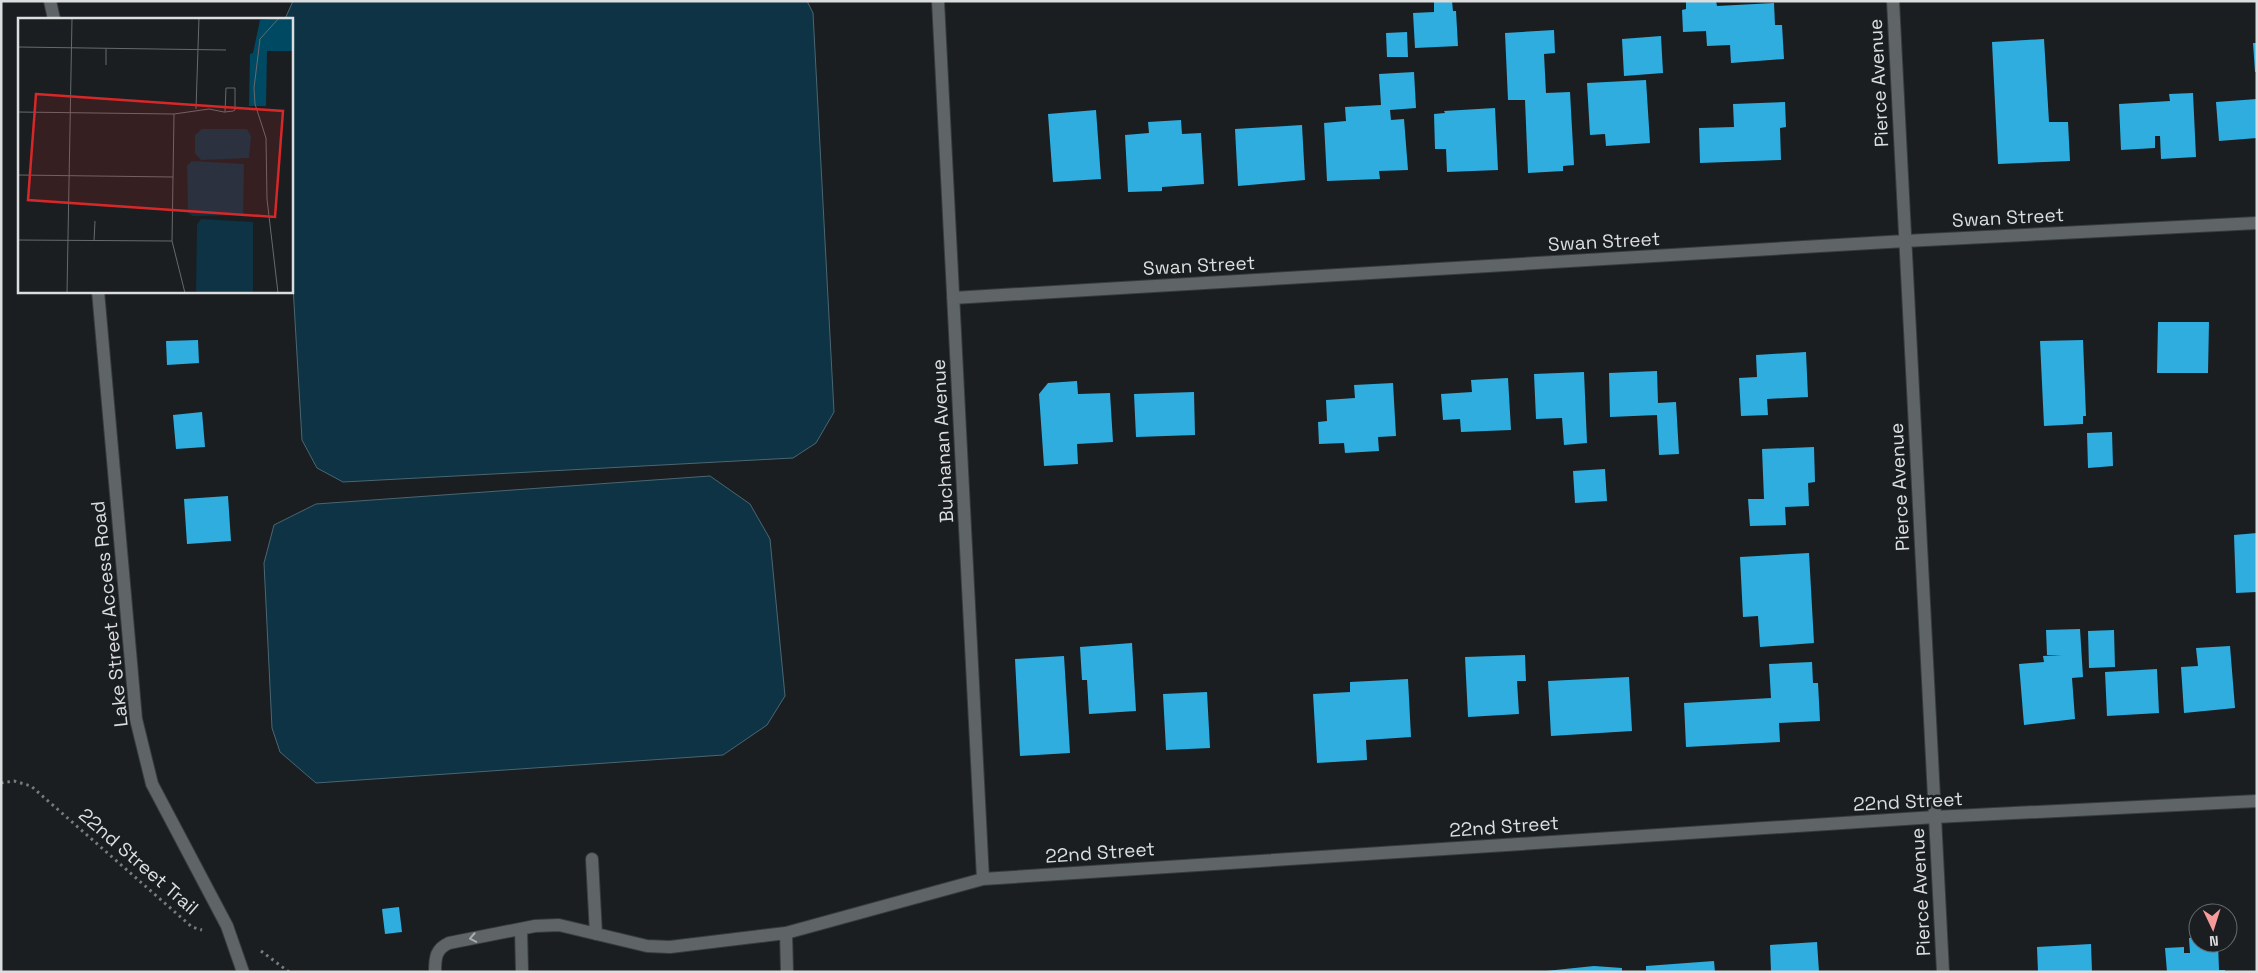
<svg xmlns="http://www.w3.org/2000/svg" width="2258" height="973" font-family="'Space Grotesk',sans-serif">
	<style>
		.water { fill: #0d3344; stroke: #4b6672 }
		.building { fill: #2faddf }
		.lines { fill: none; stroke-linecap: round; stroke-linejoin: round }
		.lane-casing { stroke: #383b3d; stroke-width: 14 }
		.street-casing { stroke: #383b3d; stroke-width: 14 }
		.path { stroke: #787b7d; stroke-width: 3; stroke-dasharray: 2.5 4; stroke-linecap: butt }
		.lane { stroke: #5f6466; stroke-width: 12 }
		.street { stroke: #5f6466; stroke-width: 12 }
		.oneway { stroke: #a9adae }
		.labels { text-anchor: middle; stroke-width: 5; stroke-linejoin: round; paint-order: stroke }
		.street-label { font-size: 19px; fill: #dbddde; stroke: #1a1e20 }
		.inset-road { fill: none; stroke: #676a6c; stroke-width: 1 }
		.view { fill: #d62828; fill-opacity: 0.15; stroke: #d62828; stroke-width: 2.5 }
		.inset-edge { fill: none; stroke: #dbddde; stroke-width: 2.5 }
	</style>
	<rect width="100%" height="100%" fill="#1a1e20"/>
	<path class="water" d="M 293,1 L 807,1 L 813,13 L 834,412 L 816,443 L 793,458 L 343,482 L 317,468 L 302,440 L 291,252 L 291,19 L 285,19 Z
		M 710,476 L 750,504 L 770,539 L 785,696 L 767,725 L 723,755 L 316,783 L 280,752 L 272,728 L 264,563 L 274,525 L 316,504 Z"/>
	<path class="building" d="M 1434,1 L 1452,1 L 1453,11 L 1456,11 L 1458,46 L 1415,48 L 1413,13 L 1434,12 Z
		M 1686,1 L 1716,1 L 1717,6 L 1774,3 L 1775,25 L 1782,25 L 1784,59 L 1731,63 L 1730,45 L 1707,46 L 1706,31 L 1683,32 L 1682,10 L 1686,9 Z
		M 1554,30 L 1555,53 L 1544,54 L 1546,93 L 1570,92 L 1574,165 L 1563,166 L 1563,171 L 1528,173 L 1525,100 L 1508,100 L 1505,33 Z
		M 1407,32 L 1408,57 L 1387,57 L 1386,33 Z
		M 1661,36 L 1663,73 L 1624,76 L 1622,39 Z
		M 2044,39 L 2049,122 L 2068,122 L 2070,161 L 1998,164 L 1992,42 Z
		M 2253,43 L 2257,43 L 2257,72 L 2255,72 Z
		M 1414,72 L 1416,108 L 1390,110 L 1391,120 L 1404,119 L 1408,170 L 1379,171 L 1380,179 L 1327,181 L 1324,123 L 1346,121 L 1345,107 L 1381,105 L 1379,74 Z
		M 1646,80 L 1650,143 L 1606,146 L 1605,134 L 1590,135 L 1587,83 Z
		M 2193,93 L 2196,157 L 2161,159 L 2160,136 L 2155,136 L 2155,148 L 2121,150 L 2119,104 L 2170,101 L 2169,94 Z
		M 2257,99 L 2257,138 L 2219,141 L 2216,102 Z
		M 1785,102 L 1786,127 L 1780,128 L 1781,160 L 1700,163 L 1699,128 L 1734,127 L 1733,104 Z
		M 1495,108 L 1498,170 L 1447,172 L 1446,149 L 1435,149 L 1434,114 L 1445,113 L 1444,111 Z
		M 1096,110 L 1101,179 L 1053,182 L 1048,114 Z
		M 1181,120 L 1182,134 L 1201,133 L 1204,184 L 1162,187 L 1162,191 L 1128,192 L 1125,135 L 1149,133 L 1148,122 Z
		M 1302,125 L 1305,180 L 1238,186 L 1235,129 Z
		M 2158,322 L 2209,322 L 2208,373 L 2157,373 Z
		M 198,340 L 199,363 L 167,365 L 166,341 Z
		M 2083,340 L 2086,416 L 2083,416 L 2083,424 L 2044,426 L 2040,341 Z
		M 1806,352 L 1808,397 L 1767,399 L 1768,415 L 1741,416 L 1739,378 L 1757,377 L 1756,355 Z
		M 1657,371 L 1658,403 L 1676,402 L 1679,454 L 1659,455 L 1657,415 L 1610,417 L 1609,373 Z
		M 1584,372 L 1587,443 L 1564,445 L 1562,418 L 1536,419 L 1534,374 Z
		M 1508,378 L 1511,430 L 1461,432 L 1460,419 L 1443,420 L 1441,394 L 1472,392 L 1471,380 Z
		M 1077,381 L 1078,394 L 1110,393 L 1113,442 L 1077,444 L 1078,464 L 1044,466 L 1039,394 L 1048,383 Z
		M 1393,383 L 1396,436 L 1378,437 L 1379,451 L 1345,453 L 1344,443 L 1319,444 L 1318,422 L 1327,421 L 1326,400 L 1355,398 L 1354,385 Z
		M 1194,392 L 1195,435 L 1136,437 L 1134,394 Z
		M 202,412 L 205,447 L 176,449 L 173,415 Z
		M 2112,432 L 2113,466 L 2088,468 L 2087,433 Z
		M 1814,447 L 1815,482 L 1808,483 L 1809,506 L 1785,507 L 1786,525 L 1750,526 L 1748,499 L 1764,499 L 1762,449 Z
		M 1605,469 L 1607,501 L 1575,503 L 1573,471 Z
		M 228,496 L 231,541 L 187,544 L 184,499 Z
		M 2257,533 L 2257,592 L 2236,593 L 2234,535 Z
		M 1809,553 L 1814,643 L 1760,647 L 1758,616 L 1743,617 L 1740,557 Z
		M 2080,629 L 2083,677 L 2072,678 L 2075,719 L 2024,725 L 2019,664 L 2044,662 L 2043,656 L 2062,655 L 2047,655 L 2046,630 Z
		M 2114,630 L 2115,667 L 2089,668 L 2088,631 Z
		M 1132,643 L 1136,711 L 1089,714 L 1087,680 L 1082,680 L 1080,647 Z
		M 2230,646 L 2235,708 L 2184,713 L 2181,667 L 2198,666 L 2196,648 Z
		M 1525,655 L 1526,681 L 1517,681 L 1519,714 L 1468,717 L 1465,657 Z
		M 1064,656 L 1070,753 L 1020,756 L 1015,659 Z
		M 1812,662 L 1813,683 L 1818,683 L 1820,721 L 1779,723 L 1780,742 L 1686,747 L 1684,703 L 1771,698 L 1769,664 Z
		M 2157,669 L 2159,713 L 2107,716 L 2105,672 Z
		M 1629,677 L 1632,731 L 1551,736 L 1548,681 Z
		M 1408,679 L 1411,737 L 1366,740 L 1367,760 L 1317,763 L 1313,694 L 1350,692 L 1350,682 Z
		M 1207,692 L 1210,748 L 1166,750 L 1163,694 Z
		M 399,907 L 402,932 L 385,934 L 382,909 Z
		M 2198,937 L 2198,943 L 2218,943 L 2219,970 L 2225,970 L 2225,972 L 2167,972 L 2165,948 L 2184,947 L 2184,953 L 2190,953 L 2189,938 Z
		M 1817,942 L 1819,972 L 1771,972 L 1770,945 Z
		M 2091,944 L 2092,972 L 2038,972 L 2037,947 Z
		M 1714,961 L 1715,972 L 1646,972 L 1646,966 Z
		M 1594,966 L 1622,968 L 1622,972 L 1536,972 Z"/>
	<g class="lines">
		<defs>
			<path id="lane" d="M 50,1 L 54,19
				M 98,291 L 136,719 L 152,784 L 227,926 L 243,972
				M 592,859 L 596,934
				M 521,929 L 522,972
				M 435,972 C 435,957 436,949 449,943 L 535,926 L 559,925 L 647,946 L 670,947 L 761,936"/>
			<path id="street" d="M 938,1 L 983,879
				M 1893,1 L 1943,972
				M 953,298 L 1905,241 L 2257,223
				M 786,933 L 787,972
				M 761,936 L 786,933 L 983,879 L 1935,817 L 2257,801"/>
		</defs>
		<use href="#lane" class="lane-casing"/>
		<use href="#street" class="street-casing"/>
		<path class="path" d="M 1,783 L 14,781 L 31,786 L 192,927 L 202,930
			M 261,951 L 289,972"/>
		<use href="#lane" class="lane"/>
		<use href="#street" class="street"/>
	</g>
	<defs><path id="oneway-chevron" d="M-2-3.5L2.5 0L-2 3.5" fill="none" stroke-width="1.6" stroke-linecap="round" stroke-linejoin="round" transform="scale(1.25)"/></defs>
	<use class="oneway" href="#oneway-chevron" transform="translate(473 938) rotate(169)"/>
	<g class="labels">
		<g class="street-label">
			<text transform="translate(1878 83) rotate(-93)" y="7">Pierce Avenue</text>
			<text transform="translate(2008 217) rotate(-3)" y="7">Swan Street</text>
			<text transform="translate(1604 241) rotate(-3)" y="7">Swan Street</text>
			<text transform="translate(1199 265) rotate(-3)" y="7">Swan Street</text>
			<text transform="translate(942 441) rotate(-93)" y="7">Buchanan Avenue</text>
			<text transform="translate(1899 487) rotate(-93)" y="7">Pierce Avenue</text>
			<text transform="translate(109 614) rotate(-96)" y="7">Lake Street Access Road</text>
			<text transform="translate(1908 801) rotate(-3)" y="7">22nd Street</text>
			<text transform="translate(1504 826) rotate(-4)" y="7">22nd Street</text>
			<text transform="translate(1100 852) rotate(-4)" y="7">22nd Street</text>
			<text transform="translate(139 861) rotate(41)" y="7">22nd Street Trail</text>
			<text transform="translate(1920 892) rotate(-93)" y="7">Pierce Avenue</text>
		</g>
	</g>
	<g transform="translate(18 18)">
		<rect width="275" height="275" fill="#1a1e20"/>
		<path d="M 267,0 L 275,0 L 275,33 L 249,33 L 248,88 L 231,88 L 232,36 L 235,35 L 242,2 Z" fill="#004962"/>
		<path d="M 184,111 L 229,111 L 233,118 L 231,140 L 183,142 L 177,135 L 177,117 ZM 174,143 L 226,146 L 225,197 L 175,198 L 170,195 L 169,148 ZM 183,201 L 235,204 L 235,275 L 178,275 L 179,207 Z" fill="#0d3344"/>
		<path class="inset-road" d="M 0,29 L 208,32M 88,47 L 88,31M 178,91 L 181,0M 0,94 L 156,96 L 191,91 L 206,94 L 207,94 L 215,93 L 217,92 L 217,70 L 208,70 L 207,94M 156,96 L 154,223 L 167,275M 0,157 L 155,159M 0,222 L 154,223M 76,223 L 77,203M 49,275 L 54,0M 260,275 L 249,181 L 248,120 L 237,86 L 236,70 L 242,21 L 261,0"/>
		<path class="view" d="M 18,76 L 265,93 L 257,199 L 10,182 Z"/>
		<rect width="275" height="275" class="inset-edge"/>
	</g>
	<rect width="2258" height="973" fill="none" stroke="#dbddde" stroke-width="5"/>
	<g transform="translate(2213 928) rotate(176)"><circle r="24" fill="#1a1e20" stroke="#676a6c"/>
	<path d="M0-4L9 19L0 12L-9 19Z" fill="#f59b9b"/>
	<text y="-8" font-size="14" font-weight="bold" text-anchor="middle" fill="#dbddde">N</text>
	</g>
</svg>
